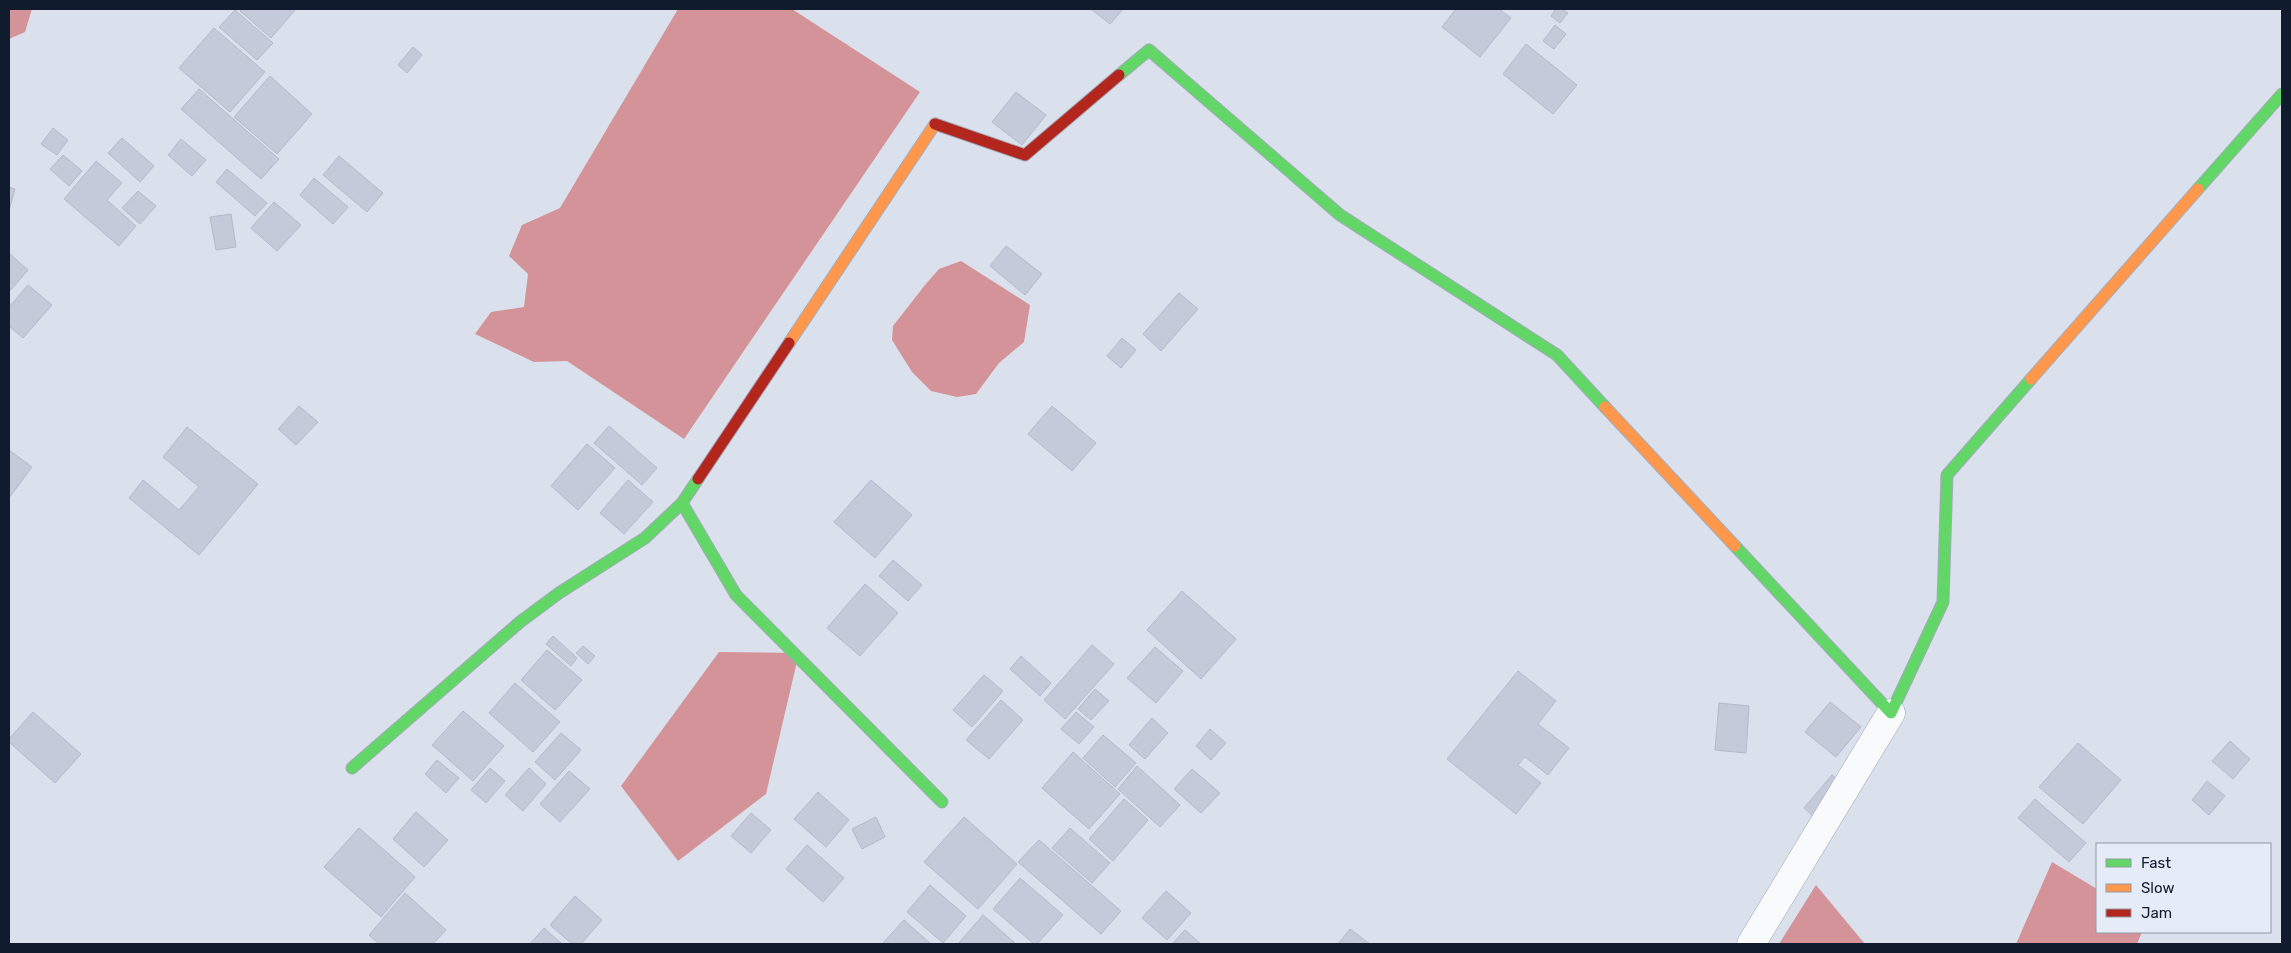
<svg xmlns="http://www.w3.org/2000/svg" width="2291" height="953" font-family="Rubik,sans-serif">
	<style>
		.water { fill: #d49398 }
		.building { fill: #c5cada; stroke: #b5b9c9 }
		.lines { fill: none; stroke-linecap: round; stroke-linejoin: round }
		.street-casing { stroke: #a1abb9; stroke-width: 29 }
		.fast-casing { stroke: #a1abb9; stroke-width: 13 }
		.slow-casing { stroke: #a1abb9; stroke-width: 13 }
		.jam-casing { stroke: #a1abb9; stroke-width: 13 }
		.street { stroke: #f9fafc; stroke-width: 28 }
		.fast { stroke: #63d668; stroke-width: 11 }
		.slow { stroke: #ff974d; stroke-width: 11 }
		.jam { stroke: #b3261e; stroke-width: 11 }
	</style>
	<rect width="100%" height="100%" fill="#dae1ed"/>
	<path class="water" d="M 9,9 L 32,9 L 25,32 L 9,39 Z
		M 678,9 L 792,9 L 920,92 L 684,439 L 567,361 L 534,362 L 475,334 L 491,312 L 524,307 L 528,274 L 509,256 L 522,225 L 560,208 Z
		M 961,261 L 1030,305 L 1024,342 L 999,363 L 976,394 L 957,397 L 931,391 L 912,372 L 892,340 L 893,326 L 925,285 L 939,269 Z
		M 719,652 L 799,653 L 766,794 L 678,861 L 621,786 Z
		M 2052,862 L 2097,889 L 2097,932 L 2142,932 L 2137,944 L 2016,944 Z
		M 1816,885 L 1865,944 L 1779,944 Z"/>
	<path class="building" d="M 243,9 L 296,9 L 271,38 L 240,11 Z
		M 1091,9 L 1123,9 L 1110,24 Z
		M 1456,9 L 1499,9 L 1511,18 L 1480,57 L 1442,27 Z
		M 1556,9 L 1562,9 L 1568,13 L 1560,23 L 1551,16 Z
		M 235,10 L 273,43 L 257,60 L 219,27 Z
		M 1555,25 L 1566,34 L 1554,49 L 1543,41 Z
		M 214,28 L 265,72 L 230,112 L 179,68 Z
		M 1526,44 L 1577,85 L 1553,114 L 1503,74 Z
		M 413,47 L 422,55 L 407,73 L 398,65 Z
		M 270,76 L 312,114 L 277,154 L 234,117 Z
		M 199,89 L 279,159 L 261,179 L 181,109 Z
		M 1016,92 L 1046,115 L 1022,145 L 992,122 Z
		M 53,128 L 68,140 L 57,155 L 41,144 Z
		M 122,138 L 154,166 L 140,182 L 108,153 Z
		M 181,139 L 206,160 L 192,176 L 168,155 Z
		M 63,155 L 82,171 L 69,186 L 50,169 Z
		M 339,156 L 383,193 L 367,212 L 323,175 Z
		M 96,161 L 122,183 L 107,200 L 136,226 L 119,246 L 64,199 Z
		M 227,169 L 267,203 L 255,216 L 216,182 Z
		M 314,178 L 348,207 L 333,224 L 300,195 Z
		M 9,187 L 15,189 L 9,211 Z
		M 138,191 L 156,206 L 140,224 L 122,208 Z
		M 274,202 L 301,225 L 277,251 L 251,228 Z
		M 231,214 L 236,247 L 216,250 L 210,217 Z
		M 1006,246 L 1042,274 L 1025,295 L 990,266 Z
		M 9,253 L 28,270 L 9,292 Z
		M 28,285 L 52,305 L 23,338 L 9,326 L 9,307 Z
		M 1179,293 L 1198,309 L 1161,351 L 1143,334 Z
		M 1122,338 L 1136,350 L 1121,368 L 1107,356 Z
		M 299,406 L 318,422 L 296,445 L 278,429 Z
		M 1052,406 L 1096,443 L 1072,471 L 1028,434 Z
		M 609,426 L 657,468 L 642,485 L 594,443 Z
		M 187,427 L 258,484 L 199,555 L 129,498 L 143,480 L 179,510 L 199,487 L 163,457 Z
		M 587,444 L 615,468 L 578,510 L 551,486 Z
		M 9,450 L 32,467 L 9,498 Z
		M 628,480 L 653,502 L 624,534 L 600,513 Z
		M 871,480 L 912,515 L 875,558 L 834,522 Z
		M 893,560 L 922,585 L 908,601 L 879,576 Z
		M 865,584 L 898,613 L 860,656 L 827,628 Z
		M 1182,591 L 1236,639 L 1201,679 L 1147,630 Z
		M 553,636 L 577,658 L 571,666 L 546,644 Z
		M 1092,645 L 1114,664 L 1065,719 L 1044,700 Z
		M 583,646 L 595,656 L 588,664 L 576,653 Z
		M 1155,647 L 1183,671 L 1156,703 L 1127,678 Z
		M 547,650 L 582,680 L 555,710 L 521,680 Z
		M 1021,656 L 1051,683 L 1040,696 L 1010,669 Z
		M 1518,671 L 1556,701 L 1538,724 L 1569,748 L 1548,775 L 1525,757 L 1518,765 L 1541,783 L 1516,814 L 1447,759 Z
		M 984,675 L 1003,691 L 972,727 L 953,710 Z
		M 515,683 L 560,722 L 533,752 L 489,713 Z
		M 1095,689 L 1109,701 L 1091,720 L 1078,709 Z
		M 1001,700 L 1023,720 L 989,759 L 966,740 Z
		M 1830,702 L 1861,727 L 1836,757 L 1805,732 Z
		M 1719,703 L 1749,706 L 1746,753 L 1715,750 Z
		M 463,711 L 504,746 L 473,781 L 432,745 Z
		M 33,712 L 81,754 L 55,783 L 9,742 L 9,739 Z
		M 1076,712 L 1094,727 L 1079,744 L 1061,729 Z
		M 1152,718 L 1168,733 L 1145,759 L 1129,745 Z
		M 1210,729 L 1226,743 L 1211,760 L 1196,746 Z
		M 561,733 L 581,750 L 555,780 L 535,762 Z
		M 1103,735 L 1136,763 L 1115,787 L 1083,758 Z
		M 2230,741 L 2250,759 L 2233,779 L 2212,761 Z
		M 2078,743 L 2121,780 L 2083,824 L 2039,787 Z
		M 1073,752 L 1120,794 L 1089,829 L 1042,788 Z
		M 437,760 L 459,778 L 446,793 L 425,774 Z
		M 1137,766 L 1180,805 L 1160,827 L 1118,789 Z
		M 490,768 L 505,781 L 486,803 L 471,790 Z
		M 529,768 L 546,784 L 523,811 L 505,795 Z
		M 1192,769 L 1220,793 L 1201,813 L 1174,789 Z
		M 569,771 L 590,789 L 560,822 L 540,804 Z
		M 1832,775 L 1843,783 L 1815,818 L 1804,808 Z
		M 2207,781 L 2225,796 L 2209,815 L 2192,800 Z
		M 818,792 L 849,820 L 826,847 L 794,819 Z
		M 1124,799 L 1148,820 L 1113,861 L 1089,839 Z
		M 2035,799 L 2086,843 L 2069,862 L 2018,818 Z
		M 416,812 L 448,840 L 424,867 L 393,839 Z
		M 751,813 L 771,830 L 751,853 L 731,836 Z
		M 876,817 L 885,837 L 862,849 L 852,829 Z
		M 964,817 L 1017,864 L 978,909 L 924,862 Z
		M 359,828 L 415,877 L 381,917 L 324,867 Z
		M 1070,828 L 1110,863 L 1092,883 L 1052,848 Z
		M 1039,840 L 1121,911 L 1101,934 L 1018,862 Z
		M 807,845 L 844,878 L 823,902 L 786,869 Z
		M 1020,878 L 1063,915 L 1037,944 L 1034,944 L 993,909 Z
		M 930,885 L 966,916 L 943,943 L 907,912 Z
		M 1166,891 L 1191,913 L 1167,940 L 1142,918 Z
		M 405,893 L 446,930 L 433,944 L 379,944 L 369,935 Z
		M 575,896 L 602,920 L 581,944 L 572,944 L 550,925 Z
		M 983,915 L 1016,944 L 958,944 Z
		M 904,920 L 931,944 L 882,944 Z
		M 544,928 L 562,944 L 530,944 Z
		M 1350,929 L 1370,944 L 1338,944 Z
		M 1185,930 L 1201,944 L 1172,944 Z"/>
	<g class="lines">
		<defs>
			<path id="street" d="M 1751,944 L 1891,713"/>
			<path id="fast" d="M 1119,75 L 1149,50 L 1340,215 L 1557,355 L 1605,407
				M 2198,189 L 2282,94
				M 682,503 L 736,595 L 942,802
				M 1735,546 L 1891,713 L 1943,602 L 1947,475 L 2031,379
				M 352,768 L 520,622 L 559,593 L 645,538 L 682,503 L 698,479"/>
			<path id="slow" d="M 789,343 L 935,124
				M 2031,379 L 2198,189
				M 1605,407 L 1735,546"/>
			<path id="jam" d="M 935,124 L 1025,155 L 1119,75
				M 698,479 L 789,343"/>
		</defs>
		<use href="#street" class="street-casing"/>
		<use href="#fast" class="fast-casing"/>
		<use href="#slow" class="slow-casing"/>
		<use href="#jam" class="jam-casing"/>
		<use href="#street" class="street"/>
		<use href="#fast" class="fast"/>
		<use href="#slow" class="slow"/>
		<use href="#jam" class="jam"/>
	</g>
	<rect width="2291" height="953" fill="none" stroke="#101c2e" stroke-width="20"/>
	<rect x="2096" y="843" width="175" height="90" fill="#e6ecf7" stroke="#9099a7"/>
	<rect x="2106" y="859" width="25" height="8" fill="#63d668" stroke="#9099a7"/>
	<text x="2141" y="868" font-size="15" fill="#101c2e">Fast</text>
	<rect x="2106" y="884" width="25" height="8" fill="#ff974d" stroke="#9099a7"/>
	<text x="2141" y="893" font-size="15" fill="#101c2e">Slow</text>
	<rect x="2106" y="909" width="25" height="8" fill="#b3261e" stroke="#9099a7"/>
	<text x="2141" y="918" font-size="15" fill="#101c2e">Jam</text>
</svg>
